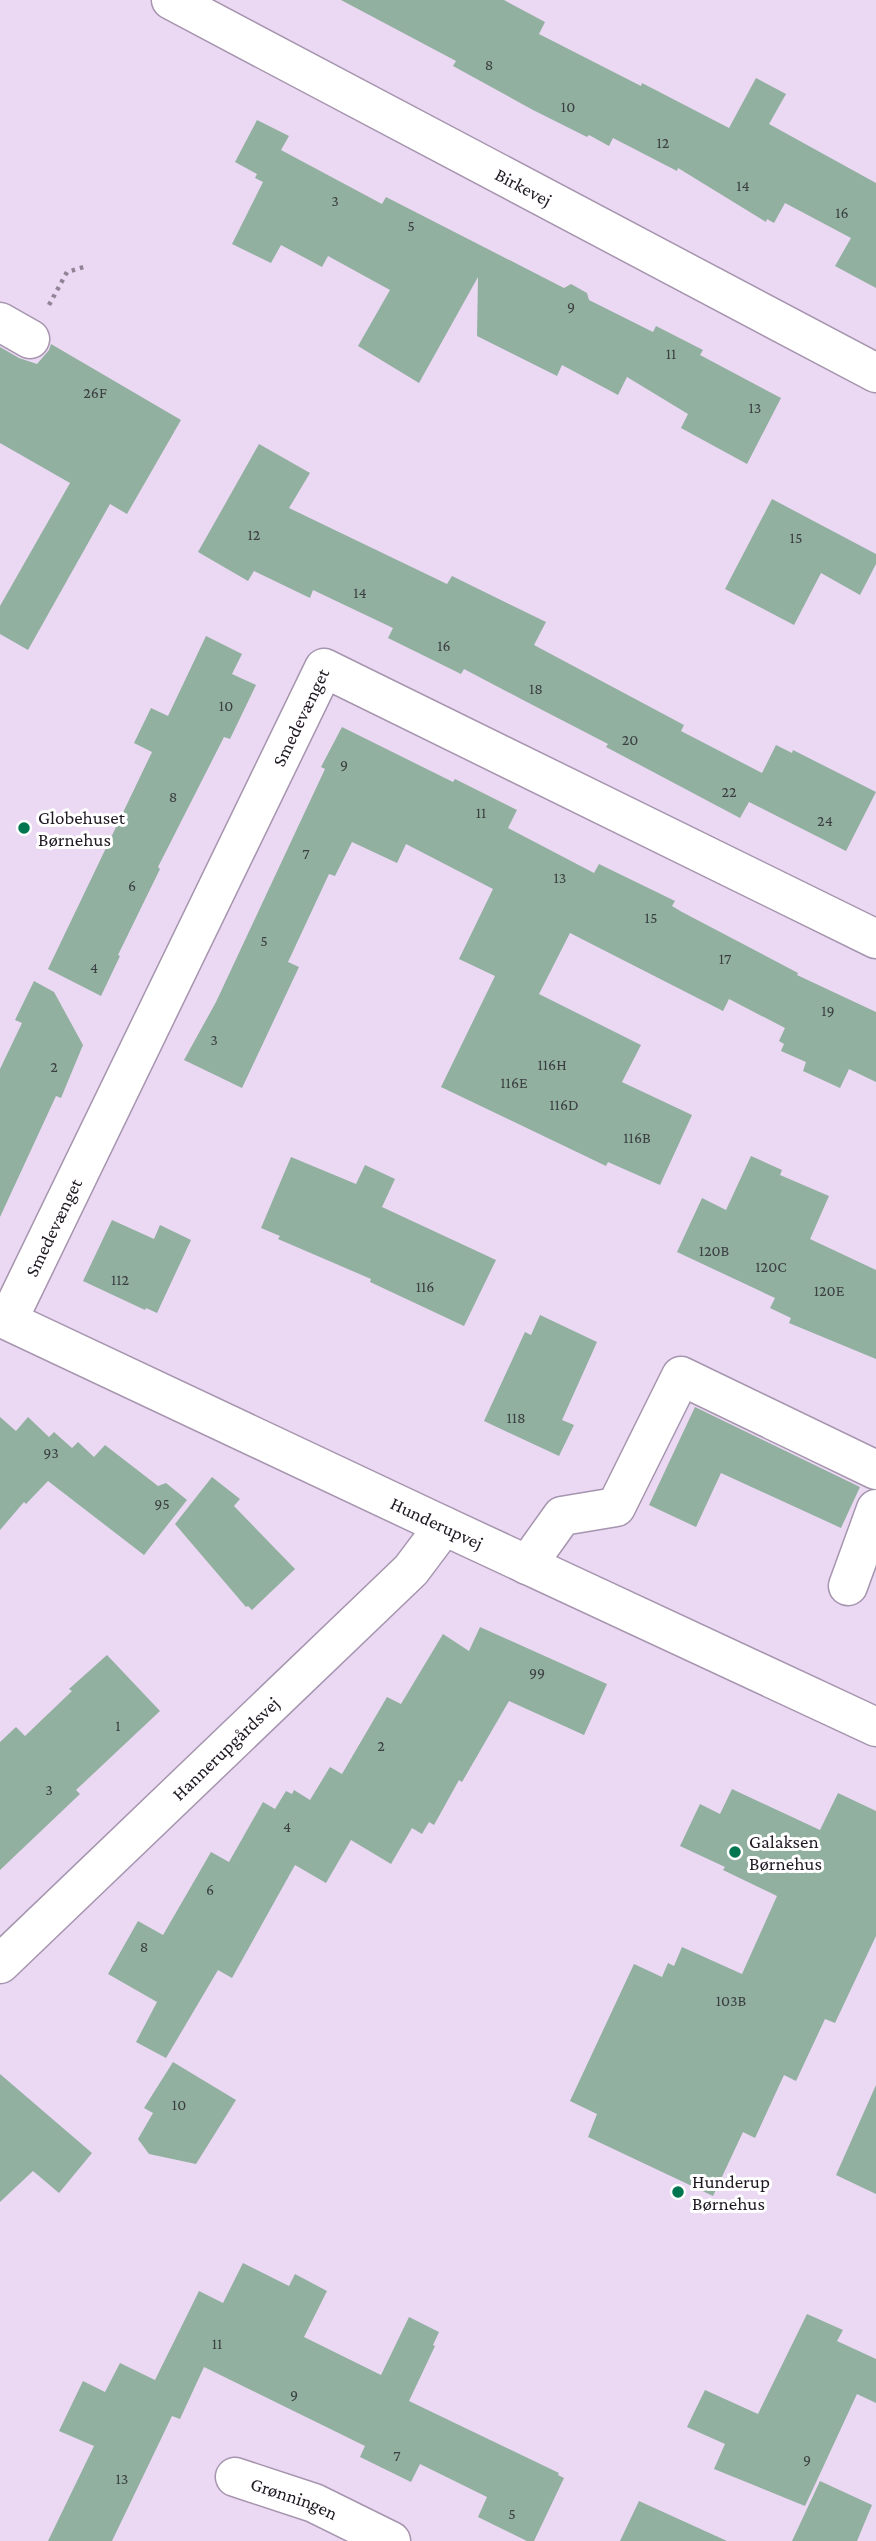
<svg xmlns="http://www.w3.org/2000/svg" width="876" height="2541" font-family="'Crimson Pro',serif">
	<style>
		.building { fill: #91b0a0 }
		.lines { fill: none; stroke-linecap: round; stroke-linejoin: round }
		.minor-casing { stroke: #a695ae; stroke-width: 41 }
		.path { stroke: #918497; stroke-width: 4.5; stroke-dasharray: 3.5 5; stroke-linecap: butt }
		.minor { stroke: #fff; stroke-width: 38 }
		.poi-dot { fill: #007550; stroke: #fff; stroke-width: 2.5 }
		.labels { text-anchor: middle; stroke-width: 6; stroke-linejoin: round; paint-order: stroke }
		.number-label { font-size: 16px; fill: #3c3f42 }
		.street-label { font-size: 19px; fill: #201923; stroke: #fff }
		.poi-label { font-size: 19px; fill: #201923; stroke: #fff; text-anchor: start }
	</style>
	<rect width="100%" height="100%" fill="#ebd8f3"/>
	<path class="building" d="M 341,0 L 504,0 L 545,22 L 539,34 L 641,86 L 642,83 L 729,128 L 756,78 L 786,94 L 769,124 L 876,183 L 876,288 L 835,266 L 851,238 L 785,203 L 774,223 L 767,219 L 766,222 L 678,168 L 677,171 L 613,138 L 609,146 L 589,135 L 587,137 L 533,110 L 453,66 L 456,61 Z
		M 257,120 L 289,136 L 281,150 L 382,204 L 386,197 L 564,288 L 571,284 L 587,293 L 589,300 L 653,332 L 656,326 L 703,350 L 700,355 L 781,398 L 747,464 L 681,428 L 688,414 L 627,377 L 618,395 L 562,365 L 557,376 L 477,336 L 478,277 L 419,383 L 358,346 L 390,290 L 328,256 L 322,267 L 281,245 L 271,263 L 232,244 L 263,182 L 255,178 L 257,174 L 235,162 Z
		M 51,344 L 181,420 L 127,514 L 110,504 L 28,650 L 0,634 L 0,606 L 70,483 L 0,443 L 0,347 L 19,358 L 37,364 L 49,350 Z
		M 259,444 L 310,473 L 289,508 L 447,584 L 452,576 L 546,622 L 534,645 L 684,725 L 681,731 L 762,773 L 776,745 L 792,753 L 793,750 L 876,792 L 846,851 L 749,802 L 740,818 L 606,747 L 608,744 L 523,700 L 464,669 L 461,674 L 388,638 L 393,628 L 313,590 L 310,598 L 254,571 L 248,581 L 198,552 Z
		M 772,499 L 876,554 L 876,564 L 860,595 L 821,573 L 794,625 L 725,589 Z
		M 206,636 L 242,654 L 232,674 L 256,685 L 230,739 L 224,737 L 158,867 L 160,869 L 118,955 L 120,956 L 101,996 L 48,969 L 152,752 L 134,743 L 151,708 L 168,716 Z
		M 342,727 L 453,782 L 455,779 L 517,810 L 508,828 L 594,873 L 599,864 L 675,901 L 672,906 L 682,912 L 798,973 L 797,975 L 876,1012 L 876,1082 L 849,1069 L 840,1088 L 803,1071 L 806,1062 L 781,1051 L 784,1044 L 779,1041 L 785,1028 L 729,999 L 723,1011 L 570,933 L 539,994 L 641,1045 L 622,1082 L 692,1115 L 660,1185 L 608,1162 L 606,1166 L 441,1087 L 495,976 L 459,959 L 493,889 L 406,844 L 397,863 L 352,842 L 335,876 L 329,874 L 288,962 L 299,967 L 242,1088 L 184,1060 L 216,1002 L 325,769 L 321,767 Z
		M 34,981 L 54,992 L 83,1045 L 61,1098 L 56,1096 L 0,1217 L 0,1069 L 22,1023 L 15,1020 Z
		M 751,1156 L 782,1170 L 780,1175 L 829,1196 L 810,1239 L 876,1270 L 876,1359 L 789,1323 L 791,1318 L 770,1308 L 775,1298 L 677,1252 L 702,1198 L 726,1210 Z
		M 291,1157 L 356,1184 L 365,1165 L 395,1179 L 382,1207 L 496,1260 L 464,1326 L 370,1282 L 371,1279 L 278,1239 L 280,1236 L 261,1228 Z
		M 112,1220 L 154,1239 L 160,1225 L 191,1240 L 157,1313 L 146,1308 L 145,1310 L 83,1281 Z
		M 540,1315 L 597,1342 L 562,1420 L 574,1425 L 559,1456 L 484,1421 L 525,1332 L 531,1335 Z
		M 695,1407 L 860,1487 L 841,1528 L 721,1473 L 696,1527 L 649,1505 Z
		M 0,1417 L 16,1431 L 28,1417 L 49,1437 L 54,1432 L 72,1448 L 78,1442 L 94,1457 L 105,1445 L 158,1486 L 166,1483 L 187,1500 L 144,1555 L 48,1481 L 26,1504 L 24,1502 L 0,1530 Z
		M 212,1477 L 240,1499 L 234,1506 L 295,1569 L 252,1610 L 248,1606 L 246,1607 L 175,1524 Z
		M 480,1627 L 607,1684 L 584,1735 L 509,1701 L 462,1782 L 459,1780 L 434,1825 L 429,1822 L 422,1834 L 412,1828 L 391,1864 L 351,1840 L 326,1883 L 295,1865 L 232,1978 L 218,1970 L 166,2058 L 136,2042 L 157,2002 L 108,1974 L 138,1921 L 163,1935 L 211,1852 L 229,1862 L 263,1802 L 275,1809 L 286,1791 L 292,1794 L 294,1790 L 310,1800 L 330,1767 L 342,1774 L 387,1697 L 401,1704 L 443,1634 L 469,1651 Z
		M 107,1655 L 160,1711 L 76,1790 L 80,1794 L 0,1870 L 0,1742 L 16,1727 L 25,1736 L 72,1691 L 69,1689 Z
		M 732,1789 L 820,1830 L 838,1793 L 876,1811 L 876,1936 L 835,2023 L 825,2019 L 796,2081 L 784,2075 L 755,2138 L 743,2132 L 713,2196 L 588,2137 L 597,2114 L 570,2101 L 634,1964 L 662,1977 L 668,1963 L 674,1966 L 682,1947 L 742,1974 L 777,1896 L 723,1870 L 725,1867 L 680,1846 L 700,1804 L 720,1814 Z
		M 173,2062 L 236,2100 L 196,2164 L 149,2154 L 138,2139 L 153,2113 L 144,2108 Z
		M 0,2074 L 92,2153 L 59,2193 L 33,2171 L 0,2202 Z
		M 876,2085 L 876,2194 L 836,2175 Z
		M 243,2263 L 289,2286 L 295,2274 L 327,2291 L 304,2337 L 381,2375 L 409,2317 L 439,2332 L 433,2345 L 435,2346 L 409,2401 L 559,2473 L 558,2475 L 564,2478 L 534,2541 L 527,2541 L 478,2517 L 487,2497 L 420,2464 L 411,2482 L 360,2457 L 365,2446 L 204,2367 L 180,2419 L 172,2416 L 112,2541 L 48,2541 L 94,2446 L 59,2431 L 83,2381 L 105,2392 L 120,2363 L 155,2380 L 199,2291 L 223,2303 Z
		M 807,2314 L 843,2330 L 837,2341 L 876,2359 L 876,2403 L 857,2394 L 805,2506 L 714,2469 L 725,2444 L 687,2427 L 705,2390 L 758,2414 Z
		M 820,2481 L 872,2505 L 857,2541 L 792,2541 Z
		M 639,2501 L 727,2541 L 620,2541 Z"/>
	<g class="lines">
		<defs>
			<g id="minor">
				<path id="s1" d="M 171,0 L 876,373"/>
				<path d="M 0,322 L 30,339"/>
				<path id="s2" d="M 0,1317 L 444,1526 L 876,1727"/>
				<path id="s3" d="M 8,1320 L 324,668 L 876,939"/>
				<path d="M 527,1565 L 562,1516 L 616,1507 L 681,1376 L 876,1470"/>
				<path d="M 848,1586 L 876,1509"/>
				<path id="s4" d="M 0,1964 L 411,1570 L 444,1526"/>
				<path id="s5" d="M 235,2477 L 314,2503 L 391,2541"/>
			</g>
		</defs>
		<use href="#minor" class="minor-casing"/>
		<path class="path" d="M 49,305 L 67,272 L 87,266"/>
		<use href="#minor" class="minor"/>
	</g>
	<g class="poi-dot">
		<circle cx="24" cy="828" r="7"/>
		<circle cx="735" cy="1852" r="7"/>
		<circle cx="678" cy="2192" r="7"/>
	</g>
	<g class="labels">
		<g class="number-label">
			<text x="489" y="70">8</text>
			<text x="568" y="112">10</text>
			<text x="663" y="148">12</text>
			<text x="743" y="191">14</text>
			<text x="335" y="206">3</text>
			<text x="842" y="218">16</text>
			<text x="411" y="231">5</text>
			<text x="571" y="312">9</text>
			<text x="671" y="359">11</text>
			<text x="95" y="398">26F</text>
			<text x="755" y="413">13</text>
			<text x="254" y="540">12</text>
			<text x="796" y="543">15</text>
			<text x="360" y="598">14</text>
			<text x="444" y="651">16</text>
			<text x="536" y="694">18</text>
			<text x="226" y="711">10</text>
			<text x="630" y="745">20</text>
			<text x="344" y="770">9</text>
			<text x="729" y="797">22</text>
			<text x="173" y="802">8</text>
			<text x="481" y="818">11</text>
			<text x="825" y="826">24</text>
			<text x="306" y="859">7</text>
			<text x="560" y="883">13</text>
			<text x="132" y="891">6</text>
			<text x="651" y="923">15</text>
			<text x="264" y="946">5</text>
			<text x="725" y="964">17</text>
			<text x="94" y="973">4</text>
			<text x="828" y="1016">19</text>
			<text x="214" y="1045">3</text>
			<text x="552" y="1070">116H</text>
			<text x="54" y="1072">2</text>
			<text x="514" y="1088">116E</text>
			<text x="564" y="1110">116D</text>
			<text x="637" y="1143">116B</text>
			<text x="714" y="1256">120B</text>
			<text x="771" y="1272">120C</text>
			<text x="120" y="1285">112</text>
			<text x="425" y="1292">116</text>
			<text x="829" y="1296">120E</text>
			<text x="516" y="1423">118</text>
			<text x="51" y="1458">93</text>
			<text x="162" y="1509">95</text>
			<text x="537" y="1678">99</text>
			<text x="118" y="1731">1</text>
			<text x="381" y="1751">2</text>
			<text x="49" y="1795">3</text>
			<text x="287" y="1832">4</text>
			<text x="210" y="1895">6</text>
			<text x="144" y="1952">8</text>
			<text x="731" y="2006">103B</text>
			<text x="179" y="2110">10</text>
			<text x="217" y="2349">11</text>
			<text x="294" y="2400">9</text>
			<text x="397" y="2461">7</text>
			<text x="807" y="2465">9</text>
			<text x="122" y="2484">13</text>
			<text x="512" y="2519">5</text>
		</g>
		<g class="street-label">
			<text dy="7" stroke="none"><textPath href="#s1" startOffset="399">Birkevej</textPath></text>
			<text dy="7" stroke="none"><textPath href="#s3" startOffset="670">Smedevænget</textPath></text>
			<text dy="7" stroke="none"><textPath href="#s3" startOffset="103">Smedevænget</textPath></text>
			<text dy="7" stroke="none"><textPath href="#s2" startOffset="483">Hunderupvej</textPath></text>
			<text dy="7" stroke="none"><textPath href="#s4" startOffset="312">Hannerupgårdsvej</textPath></text>
			<text dy="7" stroke="none"><textPath href="#s5" startOffset="63">Grønningen</textPath></text>
		</g>
		<g class="poi-label">
			<text x="38" y="824">Globehuset<tspan x="38" dy="22">Børnehus</tspan></text>
			<text x="749" y="1848">Galaksen<tspan x="749" dy="22">Børnehus</tspan></text>
			<text x="692" y="2188">Hunderup<tspan x="692" dy="22">Børnehus</tspan></text>
		</g>
	</g>
</svg>
